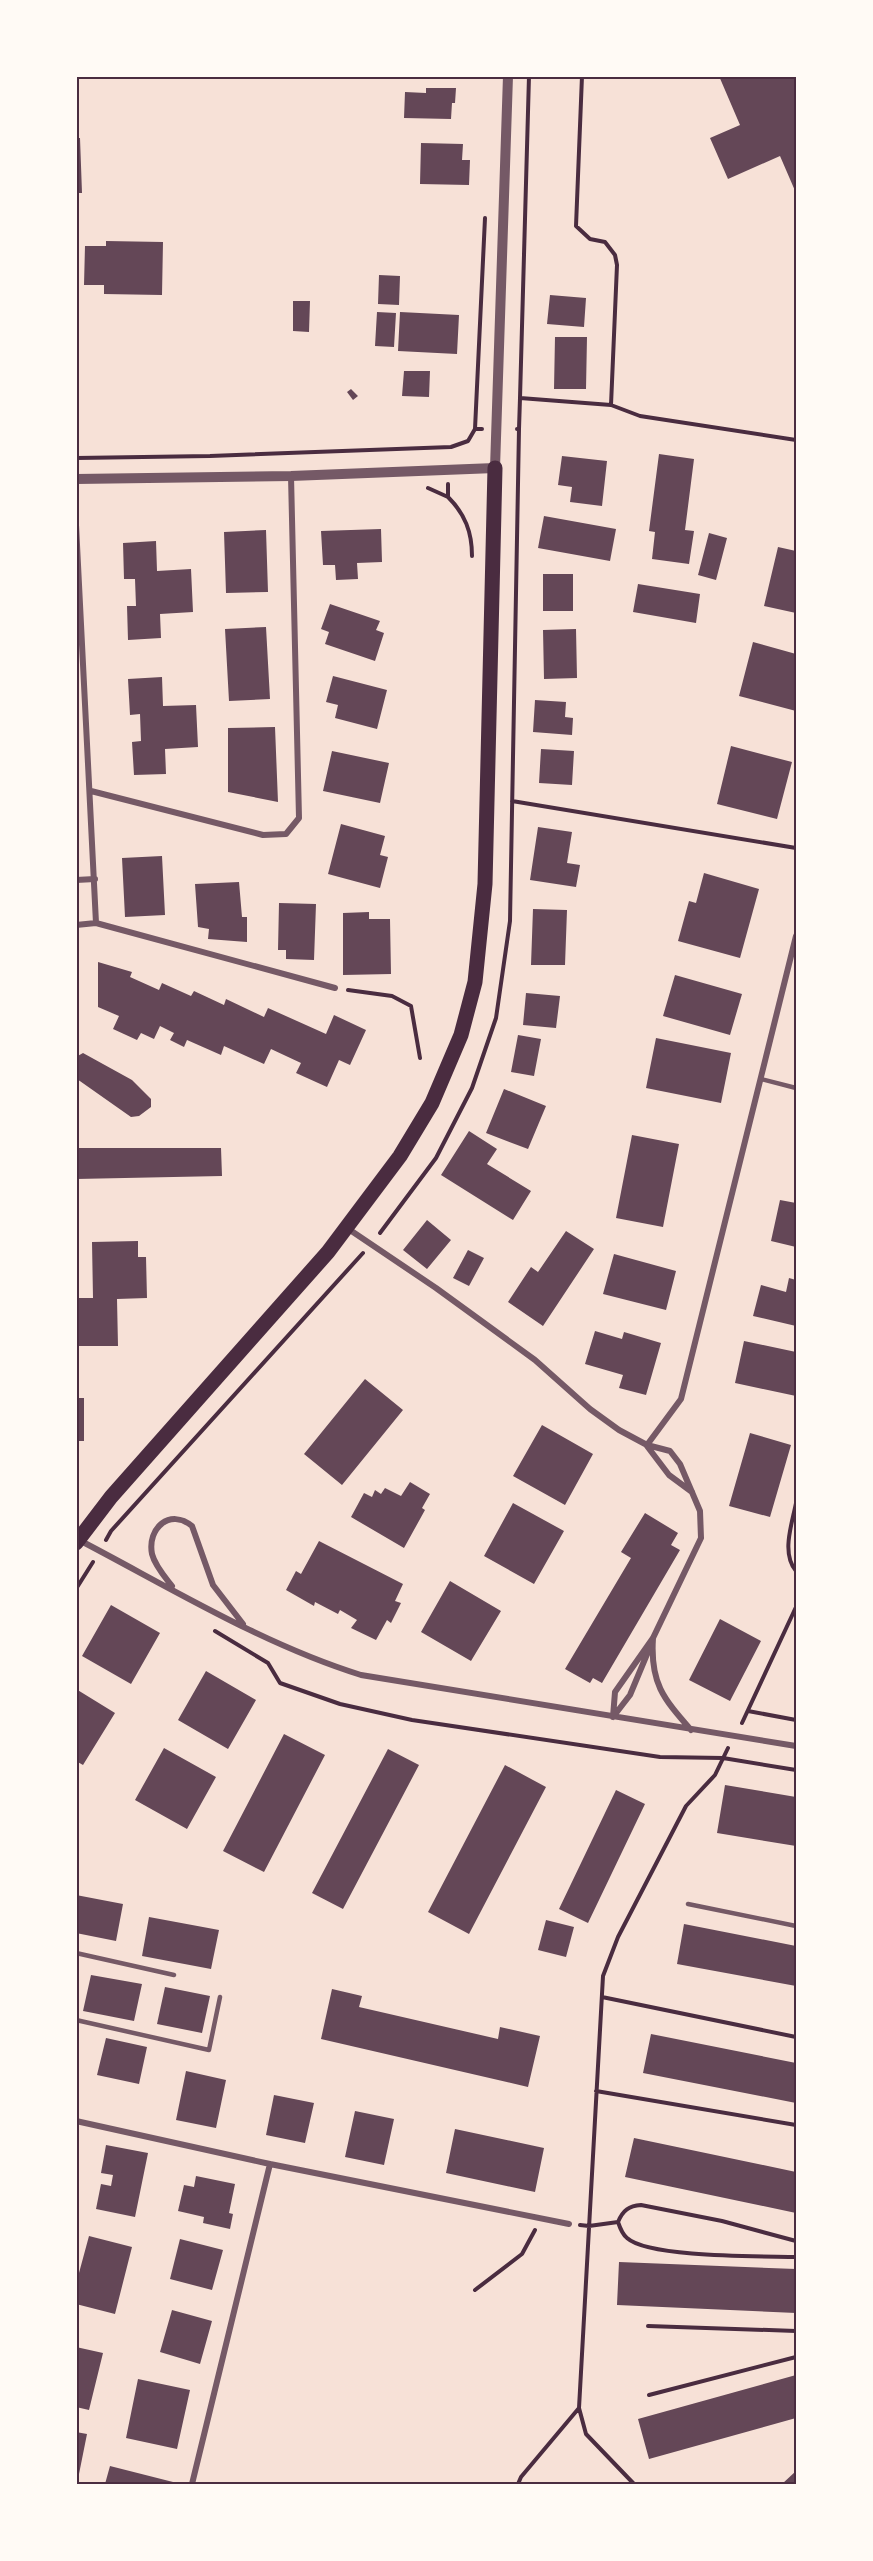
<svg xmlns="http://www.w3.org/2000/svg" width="873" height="2561" font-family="Mulish,sans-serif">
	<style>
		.building { fill: #644757 }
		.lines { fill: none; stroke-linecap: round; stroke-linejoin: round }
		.path { stroke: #4a2c40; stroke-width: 4 }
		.service { stroke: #755966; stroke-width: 4.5 }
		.minor { stroke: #755966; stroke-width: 6 }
		.tertiary { stroke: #755966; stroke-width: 10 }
		.primary { stroke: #4a2c40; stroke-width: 15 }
		.neatline { fill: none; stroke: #4a2c40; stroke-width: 2 }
	</style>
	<rect width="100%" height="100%" fill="#f7e1d7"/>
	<path class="building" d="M 719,76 L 796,76 L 796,193 L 780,156 L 728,179 L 710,138 L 740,125 Z
		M 426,88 L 456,88 L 455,103 L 452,103 L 451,119 L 404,118 L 405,92 L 426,93 Z
		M 76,138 L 80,138 L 82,193 L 76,193 Z
		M 421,143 L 463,144 L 462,160 L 470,160 L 469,185 L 420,184 Z
		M 106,241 L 163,242 L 162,295 L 104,294 L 104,285 L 84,285 L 85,246 L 106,246 Z
		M 379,275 L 400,276 L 399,305 L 378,304 Z
		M 550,295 L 586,298 L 584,327 L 547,324 Z
		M 293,301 L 310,301 L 309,332 L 293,331 Z
		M 377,312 L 396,313 L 394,347 L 375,346 Z
		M 400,312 L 459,315 L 457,354 L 398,351 Z
		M 555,337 L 587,337 L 586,389 L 554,389 Z
		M 404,371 L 430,371 L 429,397 L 402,396 Z
		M 351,389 L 358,396 L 353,400 L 347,392 Z
		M 659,454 L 694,459 L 685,530 L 694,531 L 689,564 L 652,559 L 655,532 L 649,531 Z
		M 562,456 L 607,461 L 602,506 L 570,502 L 572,487 L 558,485 Z
		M 544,516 L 616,529 L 610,561 L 538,548 Z
		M 381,529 L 382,562 L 357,563 L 358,579 L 336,580 L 335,565 L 323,565 L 321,531 Z
		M 266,530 L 268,592 L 226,593 L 224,532 Z
		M 709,533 L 727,538 L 716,580 L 698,575 Z
		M 156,541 L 157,571 L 191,569 L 193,612 L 160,614 L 161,638 L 128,640 L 127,606 L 136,606 L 135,579 L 124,579 L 123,543 Z
		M 778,547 L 796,551 L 796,613 L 764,606 Z
		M 543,574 L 573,574 L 573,611 L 543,611 Z
		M 638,584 L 700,594 L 696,623 L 633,612 Z
		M 330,604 L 380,621 L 376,630 L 384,633 L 375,661 L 325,644 L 329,632 L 321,629 Z
		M 266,627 L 270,699 L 229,701 L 225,629 Z
		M 576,629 L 577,678 L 544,679 L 543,630 Z
		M 753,642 L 796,654 L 796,711 L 739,696 Z
		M 333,676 L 387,690 L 377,729 L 335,718 L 338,705 L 326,702 Z
		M 162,677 L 163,706 L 196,705 L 198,747 L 165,749 L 166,774 L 134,775 L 132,742 L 141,741 L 140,714 L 130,715 L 128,679 Z
		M 535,700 L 566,702 L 565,717 L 573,718 L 572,735 L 533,732 Z
		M 275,727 L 278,802 L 228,792 L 228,728 Z
		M 731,746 L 792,762 L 777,819 L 717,804 Z
		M 541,749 L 574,751 L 572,785 L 539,783 Z
		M 332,751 L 389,763 L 380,803 L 323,791 Z
		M 341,824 L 385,836 L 380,855 L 388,857 L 380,888 L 328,874 Z
		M 538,827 L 572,832 L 567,863 L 580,865 L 576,887 L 530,880 Z
		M 162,856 L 165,915 L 125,917 L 122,858 Z
		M 704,873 L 759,889 L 740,958 L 678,941 L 689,901 L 696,903 Z
		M 239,882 L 242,917 L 247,917 L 247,942 L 208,939 L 209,929 L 198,927 L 195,884 Z
		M 279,903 L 316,904 L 314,960 L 286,959 L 286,950 L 278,950 Z
		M 533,909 L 567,910 L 565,965 L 531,965 Z
		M 369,912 L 369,919 L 390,919 L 391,974 L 343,975 L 343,913 Z
		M 98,962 L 132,972 L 130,977 L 159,990 L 162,983 L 191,996 L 194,991 L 224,1005 L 226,999 L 264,1017 L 268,1008 L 326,1034 L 334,1015 L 366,1030 L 350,1065 L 339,1060 L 327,1087 L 296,1073 L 301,1063 L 271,1049 L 264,1064 L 224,1046 L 221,1055 L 187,1040 L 184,1047 L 170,1040 L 174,1033 L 160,1026 L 154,1039 L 141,1033 L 137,1040 L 113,1029 L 119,1016 L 98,1007 Z
		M 675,975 L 742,994 L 730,1035 L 663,1016 Z
		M 526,993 L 560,996 L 556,1028 L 523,1025 Z
		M 518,1035 L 541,1039 L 534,1076 L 511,1072 Z
		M 656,1038 L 731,1053 L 721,1103 L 646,1088 Z
		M 83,1053 L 132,1080 L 151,1099 L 151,1107 L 139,1116 L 131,1117 L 77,1079 L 76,1057 Z
		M 504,1089 L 546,1106 L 528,1149 L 486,1133 Z
		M 469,1131 L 497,1149 L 487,1164 L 531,1191 L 513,1220 L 441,1175 Z
		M 632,1135 L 679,1144 L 663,1227 L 616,1218 Z
		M 76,1148 L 221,1148 L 222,1176 L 76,1179 Z
		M 780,1200 L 796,1203 L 796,1247 L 771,1241 Z
		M 427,1220 L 451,1240 L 427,1269 L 403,1250 Z
		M 566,1231 L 594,1249 L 543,1326 L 508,1302 L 531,1267 L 538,1272 Z
		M 138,1241 L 138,1257 L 146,1257 L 147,1298 L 117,1299 L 118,1346 L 76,1346 L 76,1298 L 93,1298 L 92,1242 Z
		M 468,1250 L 484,1258 L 469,1286 L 453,1278 Z
		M 614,1254 L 676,1271 L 666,1310 L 603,1294 Z
		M 789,1278 L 796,1280 L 796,1326 L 753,1316 L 761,1285 L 786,1292 Z
		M 595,1331 L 622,1339 L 624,1332 L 661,1343 L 646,1395 L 619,1388 L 623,1375 L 585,1364 Z
		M 744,1341 L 796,1352 L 796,1396 L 735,1383 Z
		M 365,1379 L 403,1410 L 342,1485 L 304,1454 Z
		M 76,1398 L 84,1398 L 84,1441 L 76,1441 Z
		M 542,1425 L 593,1454 L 565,1505 L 513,1476 Z
		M 750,1433 L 791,1445 L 770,1517 L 729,1506 Z
		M 410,1482 L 430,1494 L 422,1508 L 425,1510 L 404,1548 L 351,1517 L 364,1493 L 372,1497 L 375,1490 L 381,1494 L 385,1488 L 401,1496 Z
		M 513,1503 L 564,1531 L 534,1584 L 484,1556 Z
		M 645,1513 L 678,1533 L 671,1545 L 680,1550 L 602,1683 L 593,1678 L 590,1683 L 565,1669 L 631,1558 L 621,1552 Z
		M 319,1541 L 403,1584 L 395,1601 L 401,1603 L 391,1623 L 387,1620 L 376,1640 L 351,1628 L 357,1620 L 340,1610 L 338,1614 L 315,1602 L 314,1606 L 286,1590 L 296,1571 L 301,1574 Z
		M 450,1581 L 501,1611 L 471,1661 L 421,1632 Z
		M 111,1605 L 160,1633 L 131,1684 L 82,1656 Z
		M 720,1619 L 761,1641 L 730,1701 L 689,1680 Z
		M 206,1671 L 256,1700 L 228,1749 L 178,1720 Z
		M 76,1689 L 115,1713 L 83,1765 L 76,1761 Z
		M 284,1734 L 325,1755 L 264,1872 L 223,1851 Z
		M 164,1748 L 216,1777 L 187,1829 L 135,1800 Z
		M 388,1749 L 419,1765 L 343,1909 L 312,1893 Z
		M 505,1765 L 546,1787 L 469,1934 L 428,1912 Z
		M 725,1785 L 796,1797 L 796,1846 L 717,1833 Z
		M 616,1790 L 645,1804 L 588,1923 L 559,1909 Z
		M 76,1895 L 123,1904 L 116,1941 L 76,1933 Z
		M 149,1917 L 219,1930 L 211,1969 L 142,1956 Z
		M 546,1920 L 574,1927 L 566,1957 L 538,1950 Z
		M 684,1924 L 796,1946 L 796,1986 L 677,1964 Z
		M 91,1975 L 142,1984 L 134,2021 L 83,2011 Z
		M 165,1987 L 210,1996 L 202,2033 L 157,2024 Z
		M 332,1989 L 362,1996 L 359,2007 L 498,2039 L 500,2027 L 540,2036 L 528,2087 L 321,2039 Z
		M 651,2034 L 796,2063 L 796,2103 L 643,2073 Z
		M 106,2038 L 147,2047 L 139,2084 L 97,2075 Z
		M 186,2071 L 226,2080 L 216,2128 L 176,2120 Z
		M 274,2095 L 314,2103 L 305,2143 L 266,2135 Z
		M 355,2111 L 394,2119 L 384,2165 L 345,2157 Z
		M 455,2129 L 544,2148 L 535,2192 L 446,2173 Z
		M 634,2138 L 796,2172 L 796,2213 L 625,2177 Z
		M 106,2145 L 148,2153 L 135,2217 L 96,2209 L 101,2184 L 111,2186 L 113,2175 L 101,2173 Z
		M 196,2176 L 235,2184 L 229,2213 L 233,2214 L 230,2229 L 203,2223 L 204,2217 L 178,2211 L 184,2185 L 194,2187 Z
		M 89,2236 L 132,2247 L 115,2314 L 76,2304 L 76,2284 Z
		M 180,2239 L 223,2250 L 212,2290 L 170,2279 Z
		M 619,2262 L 796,2269 L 796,2313 L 617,2305 Z
		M 172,2310 L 212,2321 L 200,2364 L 160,2352 Z
		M 76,2347 L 103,2353 L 89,2410 L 76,2407 Z
		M 796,2375 L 796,2418 L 649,2459 L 638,2419 Z
		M 138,2379 L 190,2390 L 177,2449 L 126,2438 Z
		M 76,2432 L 87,2434 L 78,2479 L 76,2479 Z
		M 110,2466 L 173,2482 L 172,2484 L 105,2484 Z
		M 796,2471 L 796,2484 L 782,2484 Z"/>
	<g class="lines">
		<path class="path" d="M 529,76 L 520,398 L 611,405 L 640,416 L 796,440
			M 582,76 L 576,226 L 590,239 L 605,242 L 615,255 L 617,265 L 611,405
			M 475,429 L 485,218
			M 517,429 L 519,429 L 520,398
			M 76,458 L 210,456 L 451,447 L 468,441 L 475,429 L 482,429
			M 448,484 L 448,497 C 465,514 472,532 472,556
			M 428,488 L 448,497
			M 512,801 L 796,848
			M 348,990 L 392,996 L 411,1006 L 420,1058
			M 380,1233 L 436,1158 L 472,1088 L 496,1018 L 510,921 L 519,429
			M 796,1503 C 792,1524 781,1553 796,1571
			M 106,1540 L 111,1531 L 363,1253
			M 76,1589 L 93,1562
			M 215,1631 L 268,1663 L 280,1683 L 340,1704 L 412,1720 L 660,1757 L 723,1758 L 796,1770
			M 748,1711 L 796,1720
			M 742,1723 L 796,1607
			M 602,1997 L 796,2037
			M 596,2091 L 796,2125
			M 580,2225 L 589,2226 L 618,2222
			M 796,2241 L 722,2221 L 641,2205 C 629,2206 623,2210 618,2222 C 620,2228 622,2234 627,2238 C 649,2258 763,2256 796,2257
			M 475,2290 L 522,2254 L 535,2230
			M 648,2326 L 796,2331
			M 649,2395 L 796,2357
			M 518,2484 L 521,2477 L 579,2408
			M 634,2484 L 586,2434 L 579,2408 L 603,1976 L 618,1937 L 686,1806 L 715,1775 L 728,1748"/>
		<path class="service" d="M 761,1079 L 796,1088
			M 688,1904 L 796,1926
			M 76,1953 L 174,1975
			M 76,2020 L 209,2050 L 220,1997"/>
		<path class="minor" d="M 76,525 L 96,923
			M 91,791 L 263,835 L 286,834 L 299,818 L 291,476
			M 76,880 L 95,879
			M 76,925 L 96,923 L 335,988
			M 347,1228 L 436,1288 L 535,1360 L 590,1409 L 619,1430 L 647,1445 L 670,1451 L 680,1464 L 700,1511 L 701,1538 L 653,1638 L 615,1692 L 613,1717
			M 647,1445 L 681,1399 L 796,936
			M 647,1446 L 669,1475 L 692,1492
			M 79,1540 C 171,1588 262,1644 361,1675 L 796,1746
			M 172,1586 C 165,1577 155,1566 152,1554 C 147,1528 170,1508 192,1526 L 213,1585 L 243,1624
			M 653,1638 C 650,1683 663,1698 691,1730
			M 613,1717 L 630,1695 L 650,1647
			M 76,2121 L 270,2164 L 569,2224
			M 192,2484 L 270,2164"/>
		<path class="tertiary" d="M 76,479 L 291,476 L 495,468 L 508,76"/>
		<path class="primary" d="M 76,1543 L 111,1497 L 328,1252 L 400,1156 L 432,1103 L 461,1035 L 475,982 L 485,884 L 495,468"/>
	</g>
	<rect width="873" height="2561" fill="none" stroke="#fffaf5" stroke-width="156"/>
	<rect x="78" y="78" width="717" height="2405" class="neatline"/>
</svg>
